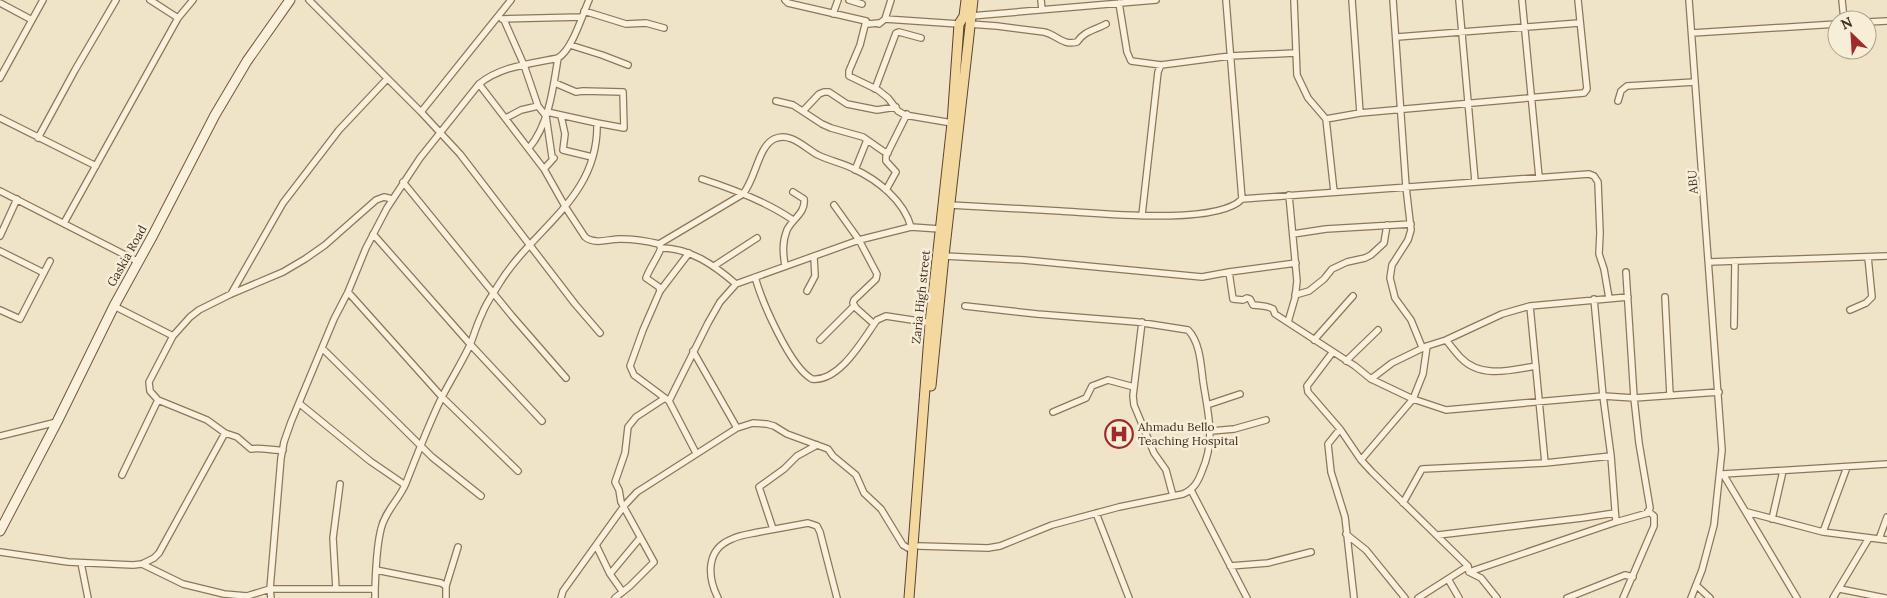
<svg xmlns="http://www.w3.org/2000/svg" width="1887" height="598" font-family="Lora,serif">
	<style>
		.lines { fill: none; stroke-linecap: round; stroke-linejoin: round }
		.street-casing { stroke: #8d765c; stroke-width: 8 }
		.secondary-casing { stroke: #6f573f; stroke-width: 11 }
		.primary-casing { stroke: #5b4430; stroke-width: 11 }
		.street { stroke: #faf1dc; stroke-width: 5.5 }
		.secondary { stroke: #faf1dc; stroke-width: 9 }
		.primary { stroke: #f3d9a0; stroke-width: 9 }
		.labels { text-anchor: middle; stroke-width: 5; stroke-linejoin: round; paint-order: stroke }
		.street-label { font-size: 12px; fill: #3d2e20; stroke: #f7eed8 }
		.poi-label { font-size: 12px; fill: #3d2e20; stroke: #f7eed8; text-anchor: start }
	</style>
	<rect width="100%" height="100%" fill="#f0e4c8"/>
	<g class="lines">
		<defs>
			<path id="street" d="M 150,0 L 178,18
				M 309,0 L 421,112 L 460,154 L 575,304 L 600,333
				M 785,0 L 788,3 L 866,21 L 868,24 L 879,23 L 879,24 L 885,19 L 959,24
				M 849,0 L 862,4
				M 1041,0 L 1042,10
				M 1226,0 L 1242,199
				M 1294,0 L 1297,75 L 1308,98 L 1326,119 L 1334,192
				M 1352,0 L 1360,113
				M 1393,0 L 1406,187 L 1411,230 L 1408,240 L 1392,265 L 1390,278 L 1395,298 L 1411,320 L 1422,347
				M 1459,0 L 1475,181
				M 1522,0 L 1539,177
				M 1689,0 L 1722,450 L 1714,525 L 1702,570 L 1691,598
				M 1842,0 L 1844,20
				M 0,3 L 32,20
				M 1119,3 L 1127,52 L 1131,61 L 1161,65 L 1230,56 L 1295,53
				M 584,11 L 626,24 L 646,23 L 664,28
				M 833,14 L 838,0
				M 971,16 L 1156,0
				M 502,19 L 582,17
				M 885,19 L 891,0
				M 504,20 L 524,65 L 538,106 L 546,116 L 552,157 L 554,158 L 544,169
				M 866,21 L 860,45 L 849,71 L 849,76 L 878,90 L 888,98 L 898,111 L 905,115 L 952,123
				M 1867,22 L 1887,21
				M 969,24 L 997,26 L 1044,32 C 1057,35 1063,46 1077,42 C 1084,31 1095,30 1106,24
				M 1692,33 L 1837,24
				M 1397,37 L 1579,23
				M 570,45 L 602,55 L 628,65
				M 0,78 L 43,0
				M 479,84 L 544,169 L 566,208 L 585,237 C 595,245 608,239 620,239 C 633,239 647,241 659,244 L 661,248 C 690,248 714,265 736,284
				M 875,89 L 896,33 L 899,32 L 921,38
				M 776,101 L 793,105 L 822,124 L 831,128 L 863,137 L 883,151 L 888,153
				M 1618,101 L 1621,91 L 1627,86 L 1695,82
				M 803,111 L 819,94 L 824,92 L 829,92 L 847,104 L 877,110 L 896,107
				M 421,112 L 511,0
				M 547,112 L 597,123 L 624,128 L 623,92 L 583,91 L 576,92 L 555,83
				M 561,116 L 565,134 L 563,150 L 592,157
				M 0,118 L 96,166
				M 506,118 L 521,110 L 538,106
				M 1326,119 L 1360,113 L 1584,93 L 1587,89 L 1578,0
				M 38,138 L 75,70 L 116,0
				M 529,148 C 549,124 553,89 558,58 C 572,50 582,16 589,0
				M 855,170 L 867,140
				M 702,179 C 733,189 767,202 793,220
				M 403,182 L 512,316 L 566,378
				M 886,190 L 896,172 L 886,161 L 886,156 L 907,114
				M 0,191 L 137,261
				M 834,205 L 859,240 L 877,274 L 876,279 L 854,300 L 853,303 L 856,308 L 874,324
				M 950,205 C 986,207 1023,209 1060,211 C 1097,213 1217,226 1242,199 L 1589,174 L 1594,176 L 1598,182 L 1600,233 L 1599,254 L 1604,269 L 1609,298
				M 1142,215 L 1158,72 L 1161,65
				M 64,223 L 178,18 L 193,0
				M 373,234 L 470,344 L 542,421
				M 1293,234 L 1326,229 L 1411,224
				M 0,236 L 17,199
				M 659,244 L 743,194 C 756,178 758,147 774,139 C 790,131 805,148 818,155 C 830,161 843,163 854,169 C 878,180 904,201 911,227
				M 0,251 L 44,273
				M 689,253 L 660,291 L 643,330 L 630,366 L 634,375 L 669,401 L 696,453
				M 944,256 L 1024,260 L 1202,277 L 1229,272 L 1296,263
				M 1709,262 L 1887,256
				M 714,266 L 757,238
				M 785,266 C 783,253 782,242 787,230 C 792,219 806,213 804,199 L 793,192
				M 1229,272 L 1233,299 L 1243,300 L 1247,298 L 1250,299 L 1253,305 C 1261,306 1266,305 1273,309 L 1275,314 L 1355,366 L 1371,379 L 1413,399 L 1446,410 L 1603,396 L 1634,398 L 1719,392
				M 755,277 C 762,302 790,367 812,379 C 840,382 863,339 877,320 L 886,316 L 932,323
				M 660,291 L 659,287 L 646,278 C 650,267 657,259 661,248
				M 807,291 L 815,276 L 814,257
				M 348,292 L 442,397 L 518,471
				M 231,294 L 283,203 L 339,130 L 387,79
				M 1295,295 L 1309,291 L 1324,279 L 1332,269 L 1347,262 L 1365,258 L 1371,255 L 1384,243 L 1387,225
				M 1665,297 L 1670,395
				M 1594,299 L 1603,396 L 1611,456 L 1616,522
				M 114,306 L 173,336
				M 1530,306 L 1545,463
				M 0,310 L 20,319 L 50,261
				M 1850,310 L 1866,303 L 1872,297 L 1868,257
				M 1142,322 L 1133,396 L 1134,405 L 1154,453 L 1166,470 L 1173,496
				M 1288,322 L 1295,298 L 1297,281 L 1289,195
				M 1734,326 L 1735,261
				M 820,340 L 854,306
				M 1314,340 L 1353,296
				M 1446,340 C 1451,346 1456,353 1461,358 C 1481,379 1512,370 1536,366
				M 322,348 L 432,457 L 481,496
				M 693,351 L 737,428
				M 1332,353 L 1307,386 L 1308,392 L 1340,429 L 1361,460 L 1372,472 L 1468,566 L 1469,572 L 1481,578 L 1497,598
				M 1346,361 L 1378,330
				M 1371,379 L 1392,363 L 1427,346 L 1446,340 L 1502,314 L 1530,306 L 1628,297
				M 669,401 L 708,323 L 720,302 L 736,284 L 859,240 L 911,227 L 940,229
				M 300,404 L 370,461 L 405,485
				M 1207,405 L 1240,394
				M 1053,412 L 1086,398 L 1092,386 L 1108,380 L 1134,387
				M 1340,429 L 1328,444 L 1331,472 L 1345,517 L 1354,598
				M 1211,431 L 1234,429 L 1266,420
				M 0,436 L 57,422
				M 283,450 C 272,451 262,447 251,449 L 237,437 L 225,433 L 207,420 L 158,400 L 150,391 L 149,382 L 173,336 L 190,317 L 199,310 L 231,294 L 283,272 L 305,259 L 325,245 L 376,200 L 384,197 L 392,199
				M 1361,460 L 1413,399 L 1423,374 L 1427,346
				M 1723,474 L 1887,464
				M 122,475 L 158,400
				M 1721,475 L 1723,474 L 1797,598
				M 1191,490 L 1247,598
				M 1403,503 L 1422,469 L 1545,463 L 1611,456
				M 1747,512 L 1823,532 L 1887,540
				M 1096,513 L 1129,598
				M 1772,519 L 1783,471
				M 773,529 L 759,487 L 784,469 L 797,456 L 817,445
				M 1823,532 L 1847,467
				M 1346,534 L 1366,550 L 1405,598
				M 1438,535 L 1582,518 L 1615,513
				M 1879,539 L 1887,517
				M 596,545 L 610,574 L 622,591
				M 919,546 L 988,548 L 1000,546 L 1052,525 L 1119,507 L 1183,494 C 1194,489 1198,482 1202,471 C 1216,439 1208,414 1203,381 C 1201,365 1200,342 1188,330 L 1137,322 L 1037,314 L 965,306
				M 0,552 L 68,562 L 133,565 L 142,564 L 154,558 L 159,553 L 225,433
				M 81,563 L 88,598
				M 142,564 L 183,584 L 224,594 L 247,596 L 270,589 L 375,589 C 376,569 376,549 381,529 C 385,511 399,500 406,483 C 417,455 428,426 441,399 C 450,381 461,364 470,345 C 474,335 477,324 482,314 C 486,303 493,294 499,284 C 533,228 599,198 597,123
				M 1230,566 L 1268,563 L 1311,552
				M 376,570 L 441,583 L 446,586 L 446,598
				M 1469,572 L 1616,522 L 1648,513 L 1650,508 L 1639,443 L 1634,398 L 1626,272
				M 610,574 L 640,538
				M 1448,579 L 1459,598
				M 1696,585 L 1710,598
				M 446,586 L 458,547
				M 336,589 L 333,538 L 340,484
				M 375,589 L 375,598
				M 1840,589 L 1885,598
				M 271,598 L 270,589 L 281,458 L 284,442 L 291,422 L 334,319 L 348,292 L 366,248 L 387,208 L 420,158 L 479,84 C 501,66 530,64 558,58
				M 561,598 L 563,591 L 624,506 L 637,492 L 737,428 L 753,423 L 767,424 L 774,426 L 787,434 L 828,449 L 833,456 L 856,475 L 864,493 L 881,509 L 903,545 L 908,548 L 913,548
				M 615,598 L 630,586 L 654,562 L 621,502 L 619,490 L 615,482 L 625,453 L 628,427 L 636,417 L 665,398
				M 718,598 C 707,576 706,549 732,539 C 740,535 750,534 759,532 C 775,529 792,526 808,523 L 817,526 L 820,532 L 837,598
				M 1418,598 L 1468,566
				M 1567,598 L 1625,575 L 1633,577
				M 1623,598 L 1654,526 L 1654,516 L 1648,511
				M 1833,598 L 1869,538"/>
			<path id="secondary" d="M 0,531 L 57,422 L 114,306 L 153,235 L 215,115 L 247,61 L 290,0"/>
			<path id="primary" d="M 931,386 L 944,256 L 973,0
				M 909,598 L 930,323 L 952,123 L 959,24 L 964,16 L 966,0"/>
		</defs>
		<use href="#street" class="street-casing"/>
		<use href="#secondary" class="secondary-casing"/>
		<use href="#primary" class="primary-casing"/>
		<use href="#street" class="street"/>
		<use href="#secondary" class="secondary"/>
		<use href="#primary" class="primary"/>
	</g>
	<defs>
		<symbol id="hospital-ring" viewBox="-11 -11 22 22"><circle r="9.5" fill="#f7eed8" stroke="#9e2a2b" stroke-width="1.5"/><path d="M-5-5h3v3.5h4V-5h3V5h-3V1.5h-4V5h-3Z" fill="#9e2a2b"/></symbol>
	</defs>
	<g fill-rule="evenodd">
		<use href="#hospital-ring" x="1103" y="418" width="32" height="32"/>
	</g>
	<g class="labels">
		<g class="street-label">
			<text transform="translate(1693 182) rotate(-94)" y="4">ABU</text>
			<text transform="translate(127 256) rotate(-61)" y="4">Gaskia Road</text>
			<text transform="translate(921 297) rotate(-84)" y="4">Zaria High street</text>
		</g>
		<g class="poi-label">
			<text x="1138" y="431">Ahmadu Bello<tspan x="1138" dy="14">Teaching Hospital</tspan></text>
		</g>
	</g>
	<g transform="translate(1852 35) rotate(335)"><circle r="24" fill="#f7eed8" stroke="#ada18e"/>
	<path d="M0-4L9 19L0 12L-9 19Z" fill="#9e2a2b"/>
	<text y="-8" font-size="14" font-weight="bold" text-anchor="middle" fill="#3d2e20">N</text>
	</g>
</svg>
